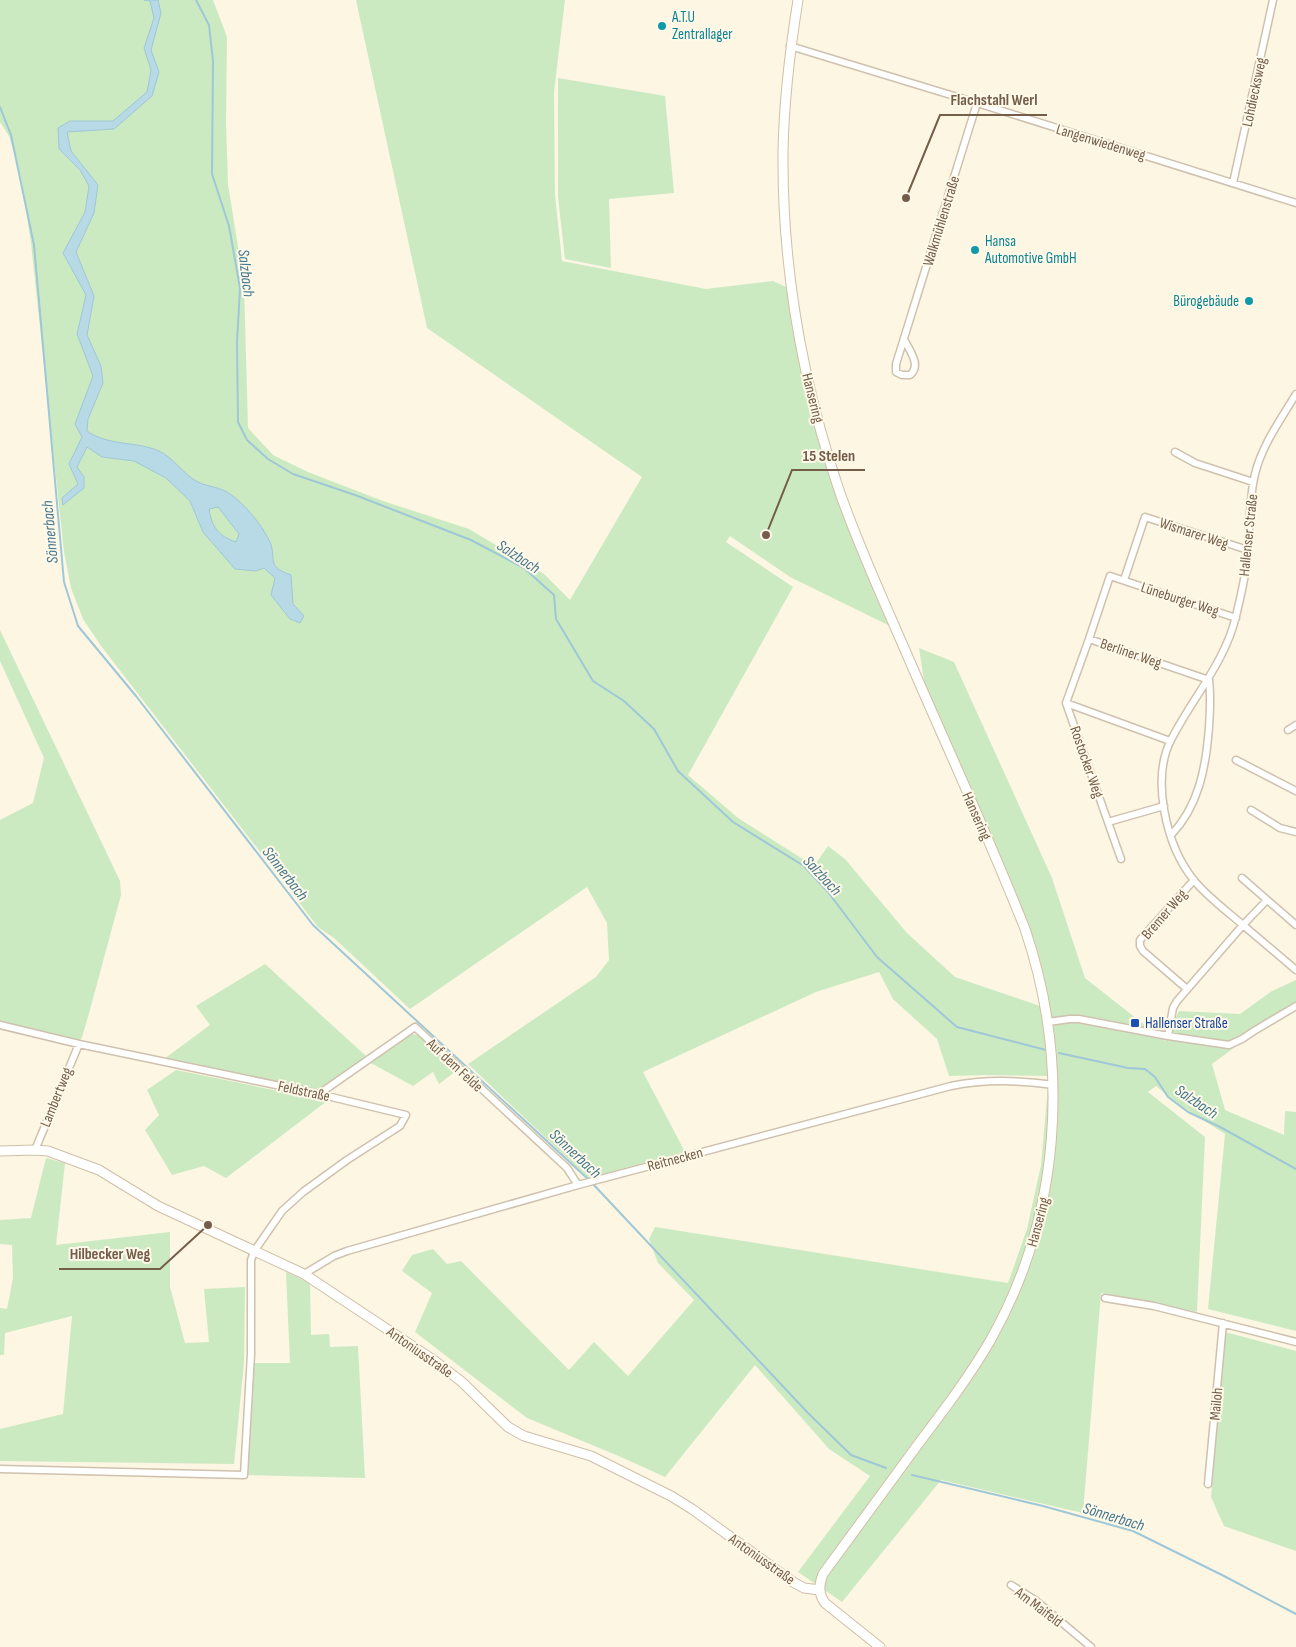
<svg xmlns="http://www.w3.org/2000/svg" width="1296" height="1647" font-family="'Sofia Sans Condensed',sans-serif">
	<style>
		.green { fill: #cceac2 }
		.water { fill: #b8d9e6; stroke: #9ec7d7; fill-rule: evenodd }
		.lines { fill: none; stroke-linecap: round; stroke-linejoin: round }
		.stream { stroke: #9ec7d7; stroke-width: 2 }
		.street-casing { stroke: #cfc1ad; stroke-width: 9 }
		.secondary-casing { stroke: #d0bfa7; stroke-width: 11 }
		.street { stroke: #fff; stroke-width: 6 }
		.secondary { stroke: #fff; stroke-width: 9 }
		.culture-dot { fill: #0f9aa8; stroke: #fff9e9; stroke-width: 2 }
		.transit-dot { fill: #1a4fb4; stroke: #fff9e9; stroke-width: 2 }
		.labels { text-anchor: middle; stroke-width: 4; stroke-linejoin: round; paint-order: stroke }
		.culture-label { font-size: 15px; fill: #0d838f; stroke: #fff9e9; text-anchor: start }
		.street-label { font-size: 15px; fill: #745e49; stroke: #fff9e9 }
		.transit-label { font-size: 15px; fill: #164399; stroke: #fff9e9; text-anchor: start }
		.water-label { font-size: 16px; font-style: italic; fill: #46788f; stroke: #fff9e9 }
		.leader { fill: none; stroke: #745e49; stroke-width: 2 }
		.callout-dot { fill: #745e49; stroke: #fff9e9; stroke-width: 2 }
		.callout-label { font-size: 16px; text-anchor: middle; font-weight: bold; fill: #745e49; stroke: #fff9e9; stroke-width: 4; stroke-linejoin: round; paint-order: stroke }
	</style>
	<rect width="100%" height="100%" fill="#fcf6e3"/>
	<path class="green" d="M 0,0 L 213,0 L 227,37 L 226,123 L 228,184 L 244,284 L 248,428 L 273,455 L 308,472 L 383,501 L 469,529 L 544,574 L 570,600 L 642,477 L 427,328 L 356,0 L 565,0 L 554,92 L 555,195 L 562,261 L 706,289 L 773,281 L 786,287 L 808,397 L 890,626 L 790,577 L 730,536 L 726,542 L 793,587 L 688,775 L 738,818 L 814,866 L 828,846 L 845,859 L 907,933 L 955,977 L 1040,1006 L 1030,955 L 999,876 L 930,720 L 919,648 L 954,662 L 1052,878 L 1085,978 L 1165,1041 L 1179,1011 L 1240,1014 L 1272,991 L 1296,980 L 1296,1002 L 1212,1064 L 1225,1110 L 1284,1135 L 1285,1111 L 1296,1112 L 1296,1331 L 1208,1309 L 1225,1134 L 1178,1104 L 1156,1086 L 1148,1092 L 1205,1137 L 1197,1312 L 1101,1293 L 1083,1513 L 941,1480 L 842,1602 L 798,1572 L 870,1476 L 829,1449 L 755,1365 L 665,1477 L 621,1457 L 527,1418 L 415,1332 L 432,1293 L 402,1271 L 412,1255 L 433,1249 L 447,1264 L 461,1261 L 569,1370 L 594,1342 L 628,1376 L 694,1300 L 658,1263 L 649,1239 L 655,1227 L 1008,1283 L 1027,1229 L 1041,1165 L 1049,1076 L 984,1075 L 949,1076 L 937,1039 L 893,999 L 879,972 L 816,992 L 643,1072 L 685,1152 L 588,1178 L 468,1064 L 596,977 L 609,960 L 607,923 L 587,887 L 410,1009 L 334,938 L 318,927 L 101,646 L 83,619 L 71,588 L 64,552 L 31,243 L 21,177 L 9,136 L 0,122 Z
		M 558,78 L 665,96 L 674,193 L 609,199 L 611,268 L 565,259 L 558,197 Z
		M 0,630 L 120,881 L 121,895 L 88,1017 L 82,1037 L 78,1044 L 0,1024 L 0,820 L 33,803 L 44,758 L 0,661 Z
		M 265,964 L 366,1056 L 323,1088 L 311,1089 L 164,1059 L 210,1025 L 196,1006 Z
		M 409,1034 L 419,1035 L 456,1071 L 439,1084 L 433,1072 L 413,1086 L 369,1062 Z
		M 176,1070 L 196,1074 L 327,1101 L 226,1178 L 204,1166 L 172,1175 L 145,1130 L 159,1115 L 147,1090 Z
		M 46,1158 L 65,1163 L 56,1245 L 170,1232 L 170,1287 L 185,1343 L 209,1342 L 204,1289 L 245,1287 L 244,1363 L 234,1464 L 0,1461 L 0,1429 L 63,1414 L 72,1316 L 5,1333 L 4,1355 L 0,1355 L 0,1308 L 7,1309 L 13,1278 L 12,1245 L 0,1244 L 0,1220 L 31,1218 Z
		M 286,1272 L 310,1283 L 311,1335 L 329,1334 L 330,1347 L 358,1346 L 365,1478 L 248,1475 L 254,1363 L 290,1363 Z
		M 1225,1332 L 1296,1351 L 1296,1551 L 1224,1526 L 1211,1497 Z"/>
	<path class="water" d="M 144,0 L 158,0 L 161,13 L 151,50 L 159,72 L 152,96 L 114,129 L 67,132 L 71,151 L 98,185 L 94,213 L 76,252 L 94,296 L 87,335 L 101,366 L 103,383 L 88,419 L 87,431 C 108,446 136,441 159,451 C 174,458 184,475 198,482 C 208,487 221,487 230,494 C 245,504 261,524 269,540 C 278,557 264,566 291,575 L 293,604 L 304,616 L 300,623 L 290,619 L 271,595 L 275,578 L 264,568 L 256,571 L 235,569 L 203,532 L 190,501 L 166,478 L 134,461 L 102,457 L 87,447 L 77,467 L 84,477 L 84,488 L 63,505 L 62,498 L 78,484 L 69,464 L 82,437 L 75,424 L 93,376 L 77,334 L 86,295 L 63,253 L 85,212 L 89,186 L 80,170 L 59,149 L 58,128 L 70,121 L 113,121 L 147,92 L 151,70 L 144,48 L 154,18 L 150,1 ZM 218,507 L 239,534 L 236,542 C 218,536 212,527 209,509 Z"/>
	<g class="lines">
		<path class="stream" d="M 196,0 L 209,25 L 213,61 L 212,174 L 229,226 L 240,288 L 237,342 L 238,422 L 247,440 L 268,459 L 293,474 L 355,495 L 471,540 L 524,568 L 554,595 L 556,619 L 593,681 L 624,701 L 654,729 L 678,771 L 733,822 L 804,866 L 828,892 L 877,957 L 957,1027 L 1046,1050
			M 0,107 L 11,135 L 34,245 L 64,582 L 78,626 L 136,696 L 313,925 L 589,1180
			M 1059,1053 L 1128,1068 L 1145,1069 L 1155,1077 L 1168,1097 L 1188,1112 L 1220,1127 L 1296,1169
			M 592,1183 L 808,1413 L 851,1455 L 886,1468
			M 912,1475 L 1043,1506 L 1133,1531 L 1224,1576 L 1296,1614"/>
		<defs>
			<path id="street" d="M 790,46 L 977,103 L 1296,203
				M 1233,183 L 1273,0
				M 904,339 C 909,350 922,365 910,375 L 902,375 L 896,372 L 896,364 L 977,103
				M 1175,452 L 1195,463 L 1253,482
				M 1124,580 L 1145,517 L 1248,550
				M 1089,639 L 1110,576 L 1236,618
				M 1066,703 L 1089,639 L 1209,680 C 1211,696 1210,712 1209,727 C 1206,767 1199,806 1171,835
				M 1066,703 L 1121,859
				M 1066,703 L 1170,741
				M 1288,730 L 1296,725
				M 1236,760 L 1296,791
				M 1251,810 L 1280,828 L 1296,832
				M 1108,822 L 1164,806
				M 1242,878 L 1296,925
				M 1267,900 L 1243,925 L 1296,970
				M 1187,989 L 1143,951 L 1140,946 L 1140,940 L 1194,880
				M 1048,1022 L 1070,1019 L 1079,1019 L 1168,1036 L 1229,1045 L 1242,1039 L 1254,1031 L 1296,1006
				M 0,1025 L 79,1044 L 319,1094 L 406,1115 L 400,1126 L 347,1160 L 303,1192 L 282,1211 L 255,1250 L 251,1260 L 251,1354 L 244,1475 L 0,1469
				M 1168,1036 L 1173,1008 L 1177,1001 L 1243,925 C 1228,912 1205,895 1193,879 C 1166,845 1151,779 1171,740 C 1192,698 1225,663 1236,616 C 1241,595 1247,572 1248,549 C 1250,525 1249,498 1255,474 C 1262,445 1281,419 1296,394
				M 319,1094 L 415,1027 L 567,1168 L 578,1185
				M 35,1150 L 79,1044
				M 304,1274 L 334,1256 L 347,1251 L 578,1185 L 951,1086 C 985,1079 1019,1080 1054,1085
				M 1105,1298 L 1154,1306 L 1296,1342
				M 1208,1484 L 1223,1323
				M 1011,1585 L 1035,1600 L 1091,1647"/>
			<path id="secondary" d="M 798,0 C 790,50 784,100 783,151 C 782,265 802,380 838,487 C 857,543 882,597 905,650 C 945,743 988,835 1025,929 C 1071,1065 1061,1216 990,1341 C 969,1377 944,1410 919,1443 C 887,1487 855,1531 823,1574 C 819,1585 818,1593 825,1603 L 880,1647
				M 0,1151 L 35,1150 L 48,1151 L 99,1170 L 158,1206 L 304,1274 L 435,1361 L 462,1382 L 508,1427 L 524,1436 L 591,1456 L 671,1496 L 692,1509 L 793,1582 L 804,1588 L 820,1590"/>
		</defs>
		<use href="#street" class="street-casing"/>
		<use href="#secondary" class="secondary-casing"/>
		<use href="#street" class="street"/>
		<use href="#secondary" class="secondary"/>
	</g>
	<g class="culture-dot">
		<circle cx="662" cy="26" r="5"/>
		<circle cx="975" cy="250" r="5"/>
		<circle cx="1249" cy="301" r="5"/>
	</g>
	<rect class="transit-dot" x="1130" y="1018" width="10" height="10" rx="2.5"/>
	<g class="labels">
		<g class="culture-label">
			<text x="672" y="22">A.T.U<tspan x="672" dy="17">Zentrallager</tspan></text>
			<text x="985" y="246">Hansa<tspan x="985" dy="17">Automotive GmbH</tspan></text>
			<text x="1239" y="306" text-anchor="end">Bürogebäude</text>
		</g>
		<g class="street-label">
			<text transform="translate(1254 92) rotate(-78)" y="5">Lohdiecksweg</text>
			<text transform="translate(1101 142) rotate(17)" y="5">Langenwiedenweg</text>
			<text transform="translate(941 221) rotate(-73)" y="5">Walkmühlenstraße</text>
			<text transform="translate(813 398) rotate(76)" y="5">Hansering</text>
			<text transform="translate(1194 533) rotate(18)" y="5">Wismarer Weg</text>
			<text transform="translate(1248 535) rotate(-84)" y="5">Hallenser Straße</text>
			<text transform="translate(1180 599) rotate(18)" y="5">Lüneburger Weg</text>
			<text transform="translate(1131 653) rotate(19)" y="5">Berliner Weg</text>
			<text transform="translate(1087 762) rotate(71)" y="5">Rostocker Weg</text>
			<text transform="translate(977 816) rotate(66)" y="5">Hansering</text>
			<text transform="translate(1164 914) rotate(-49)" y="5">Bremer Weg</text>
			<text transform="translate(455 1065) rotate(43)" y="5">Auf dem Felde</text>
			<text transform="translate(304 1091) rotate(12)" y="5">Feldstraße</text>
			<text transform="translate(56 1097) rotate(-68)" y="5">Lambertweg</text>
			<text transform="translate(675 1159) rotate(-15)" y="5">Reitnecken</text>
			<text transform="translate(1038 1222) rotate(-75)" y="5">Hansering</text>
			<text transform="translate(420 1352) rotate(35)" y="5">Antoniusstraße</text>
			<text transform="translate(1216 1404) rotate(-85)" y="5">Mailoh</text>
			<text transform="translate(762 1559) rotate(35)" y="5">Antoniusstraße</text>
			<text transform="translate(1039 1607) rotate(37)" y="5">Am Maifeld</text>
		</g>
		<g class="transit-label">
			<text x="1145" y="1028">Hallenser Straße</text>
		</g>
		<g class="water-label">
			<text transform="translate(247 273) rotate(83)" y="6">Salzbach</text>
			<text transform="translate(49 532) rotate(-95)" y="6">Sönnerbach</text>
			<text transform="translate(519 556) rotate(33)" y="6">Salzbach</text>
			<text transform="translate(286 873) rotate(52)" y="6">Sönnerbach</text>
			<text transform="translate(823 875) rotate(47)" y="6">Salzbach</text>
			<text transform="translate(1197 1101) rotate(34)" y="6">Salzbach</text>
			<text transform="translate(576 1153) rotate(43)" y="6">Sönnerbach</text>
			<text transform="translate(1114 1516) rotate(17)" y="6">Sönnerbach</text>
		</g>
	</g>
	<path class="leader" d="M906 198L940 115H1047M766 535L792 470H865M208 1225L160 1269H59"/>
	<g class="callout-dot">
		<circle cx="906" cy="198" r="5"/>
		<circle cx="766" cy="535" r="5"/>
		<circle cx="208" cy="1225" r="5"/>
	</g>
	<g class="callout-label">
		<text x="994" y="105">Flachstahl Werl</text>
		<text x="829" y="461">15 Stelen</text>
		<text x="110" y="1259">Hilbecker Weg</text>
	</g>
</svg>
